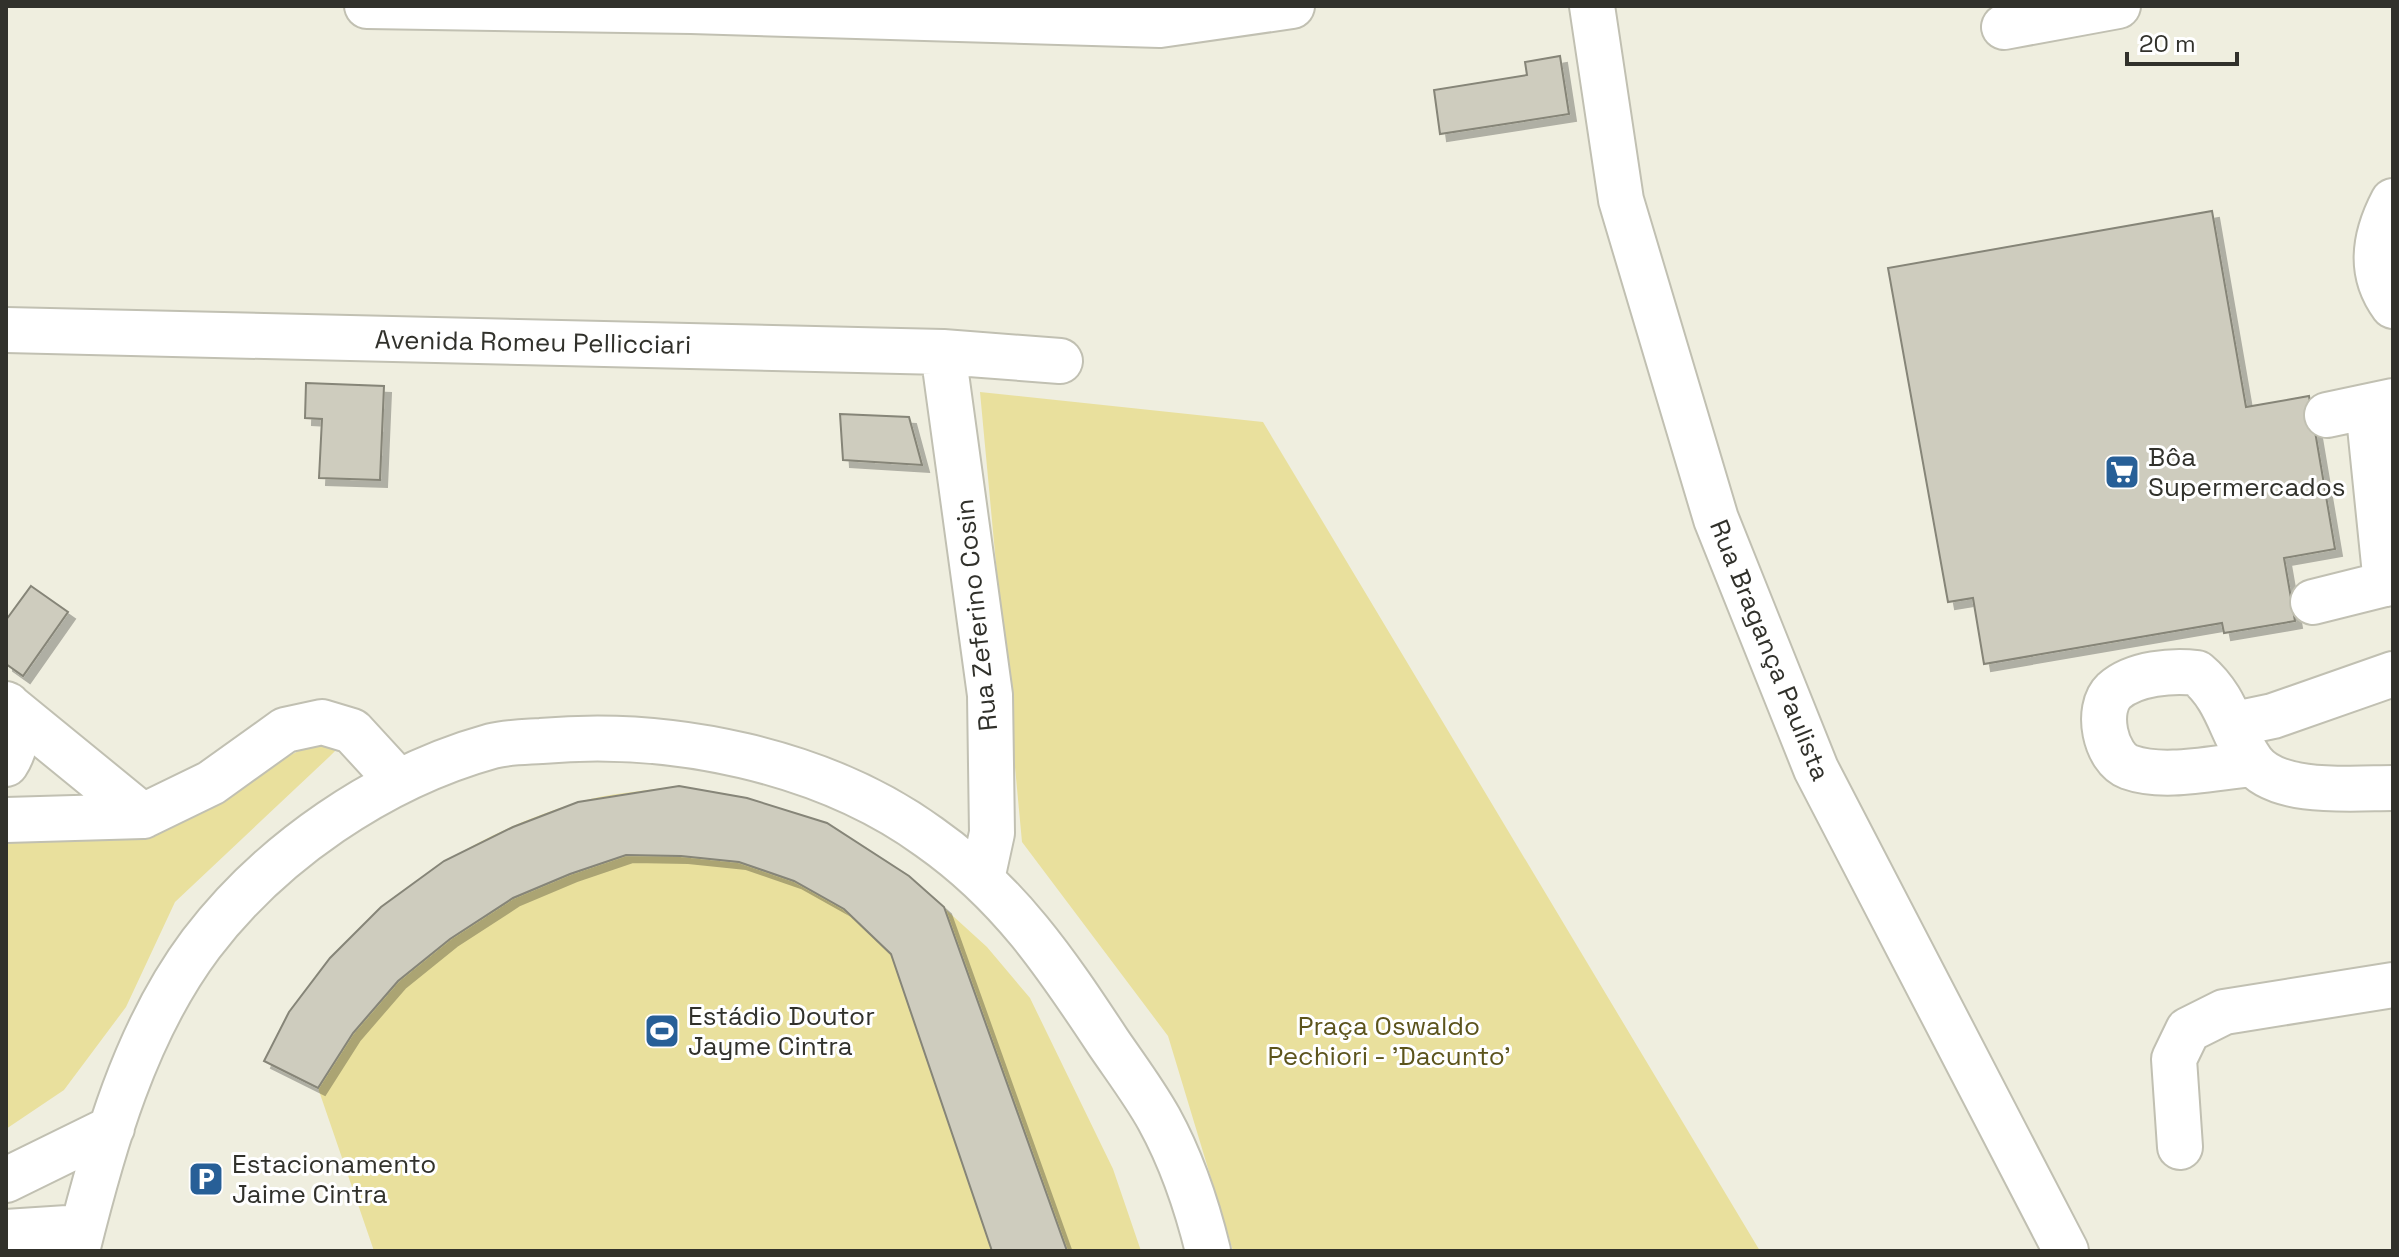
<svg xmlns="http://www.w3.org/2000/svg" width="2399" height="1257" font-family="'Space Grotesk',sans-serif">
	<style>
		.green { fill: #e9e09d }
		.building { fill: #ceccbe; stroke: #868578; stroke-width: 2; filter: url(#shadow) }
		.lines { fill: none; stroke-linecap: round; stroke-linejoin: round }
		.minor-casing { stroke: #c1c0b2; stroke-width: 48 }
		.minor { stroke: #fff; stroke-width: 44 }
		.labels { text-anchor: middle; stroke-width: 6; stroke-linejoin: round; paint-order: stroke }
		.street-label { font-size: 26px; fill: #31312b; stroke: #fff }
		.poi-label { font-size: 26px; fill: #31312b; stroke: #fff; text-anchor: start }
		.park-label { font-size: 26px; fill: #5c541c; stroke: #fff }
	</style>
	<defs>
		<filter id="shadow"><feDropShadow dx="7" dy="7" stdDeviation="0" flood-color="#0004"/></filter>
	</defs>
	<rect width="100%" height="100%" fill="#efeedf"/>
	<path class="green" d="M 980,392 L 1263,422 L 1760,1251 L 1233,1251 L 1168,1036 L 1022,842 Z
		M 330,735 L 339,747 L 329,757 L 175,902 L 126,1007 L 64,1090 L 6,1129 L 6,831 L 151,826 Z
		M 679,786 L 747,798 L 827,823 L 909,876 L 987,947 L 1030,998 L 1113,1169 L 1141,1251 L 374,1251 L 318,1088 L 264,1061 C 330,932 437,845 576,803 C 608,793 645,791 679,786 Z"/>
	<path class="building" d="M 1560,56 L 1569,114 L 1440,134 L 1434,90 L 1527,75 L 1525,62 Z
		M 2212,211 L 2246,407 L 2309,396 L 2335,549 L 2284,558 L 2295,621 L 2224,633 L 2222,623 L 1984,664 L 1973,598 L 1948,602 L 1888,268 Z
		M 306,383 L 384,386 L 380,480 L 319,478 L 322,419 L 305,418 Z
		M 840,414 L 909,417 L 922,465 L 843,460 Z
		M 31,586 L 68,612 L 23,676 L 6,664 L 6,620 Z
		M 679,786 L 747,798 L 827,823 L 909,876 L 944,907 L 1067,1251 L 992,1251 L 891,954 L 844,909 L 794,881 L 739,862 L 681,856 L 626,855 L 570,874 L 513,898 L 450,939 L 398,981 L 353,1033 L 318,1088 L 264,1061 L 289,1012 L 330,958 L 381,907 L 444,861 L 513,827 L 578,802 Z"/>
	<g class="lines">
		<defs>
			<path id="minor" d="M 367,6 L 691,11 L 1160,25 L 1292,6
				M 1592,6 L 1621,200 L 1716,519 L 1816,769 L 2066,1251
				M 2004,27 L 2118,6
				M 2393,201 C 2374,237 2368,272 2393,306
				M 6,330 L 943,352 L 1060,361
				M 943,352 L 990,695 L 992,833 L 982,879
				M 2368,407 L 2386,584
				M 2327,415 L 2393,401
				M 2313,602 L 2393,582
				M 6,704 L 143,816
				M 2235,724 L 2273,716 L 2393,674
				M 6,764 C 19,744 18,726 8,705
				M 2253,764 C 2215,767 2165,780 2129,767 C 2105,758 2095,709 2114,691 C 2134,673 2173,670 2197,673 C 2229,700 2230,732 2252,762 C 2277,796 2355,788 2393,788
				M 6,820 L 143,816 L 211,783 L 285,730 L 322,722 L 352,731 L 398,781
				M 2180,1147 L 2174,1059 L 2188,1030 L 2224,1012 L 2393,985
				M 6,1180 L 112,1128
				M 6,1232 L 83,1227
				M 77,1251 C 103,1146 135,1032 201,944 C 271,852 380,777 492,746 C 507,742 525,742 541,741 C 670,729 823,760 929,837 C 1009,893 1056,963 1108,1042 C 1125,1067 1144,1092 1159,1119 C 1181,1159 1197,1206 1208,1251"/>
		</defs>
		<use href="#minor" class="minor-casing"/>
		<use href="#minor" class="minor"/>
	</g>
	<defs>
		<symbol id="supermarket-square" viewBox="-11 -11 22 22"><rect x="-9" y="-9" width="18" height="18" rx="4" fill="#275f97" stroke="#fff"/><path d="M-6-5.5h2.5l.6 2H6L4.5 2H-2.5L-4.4-4H-6ZM-1.5 3.2a1.3 1.3 0 1 0 .1 0ZM3 3.2a1.3 1.3 0 1 0 .1 0Z" fill="#fff"/></symbol>
		<symbol id="stadium-square" viewBox="-11 -11 22 22"><rect x="-9" y="-9" width="18" height="18" rx="4" fill="#275f97" stroke="#fff"/><path d="M0-5a6.5 5 0 1 0 0 10a6.5 5 0 1 0 0-10ZM-3.5-1.8h7v3.6h-7Z" fill="#fff"/></symbol>
		<symbol id="parking-square" viewBox="-11 -11 22 22"><rect x="-9" y="-9" width="18" height="18" rx="4" fill="#275f97" stroke="#fff"/><path d="M-3.5-5.5H1a3.5 3.5 0 0 1 0 7H-1V5.5H-3.5ZM-1-3.4V-.6H.8a1.4 1.4 0 0 0 0-2.8Z" fill="#fff"/></symbol>
	</defs>
	<g fill-rule="evenodd">
		<use href="#supermarket-square" x="2102" y="452" width="40" height="40"/>
		<use href="#stadium-square" x="642" y="1011" width="40" height="40"/>
		<use href="#parking-square" x="186" y="1159" width="40" height="40"/>
	</g>
	<g class="labels">
		<g class="street-label">
			<text transform="translate(533 342) rotate(1)" y="9">Avenida Romeu Pellicciari</text>
			<text transform="translate(976 615) rotate(-96)" y="9">Rua Zeferino Cosin</text>
			<text transform="translate(1770 650) rotate(68)" y="9">Rua Bragança Paulista</text>
		</g>
		<g class="poi-label">
			<text x="2148" y="466">Bôa<tspan x="2148" dy="30">Supermercados</tspan></text>
			<text x="688" y="1025">Estádio Doutor<tspan x="688" dy="30">Jayme Cintra</tspan></text>
			<text x="232" y="1173">Estacionamento<tspan x="232" dy="30">Jaime Cintra</tspan></text>
		</g>
		<g class="park-label">
			<text x="1389" y="1035">Praça Oswaldo<tspan x="1389" dy="30">Pechiori - 'Dacunto'</tspan></text>
		</g>
	</g>
	<rect width="2399" height="1257" fill="none" stroke="#31312b" stroke-width="16"/>
	<path d="M2127 52v12h110v-12" fill="none" stroke="#31312b" stroke-width="4"/>
	<text x="2139" y="52" font-size="24" fill="#31312b" stroke="#ffffff" stroke-width="6" paint-order="stroke">20 m</text>
</svg>
